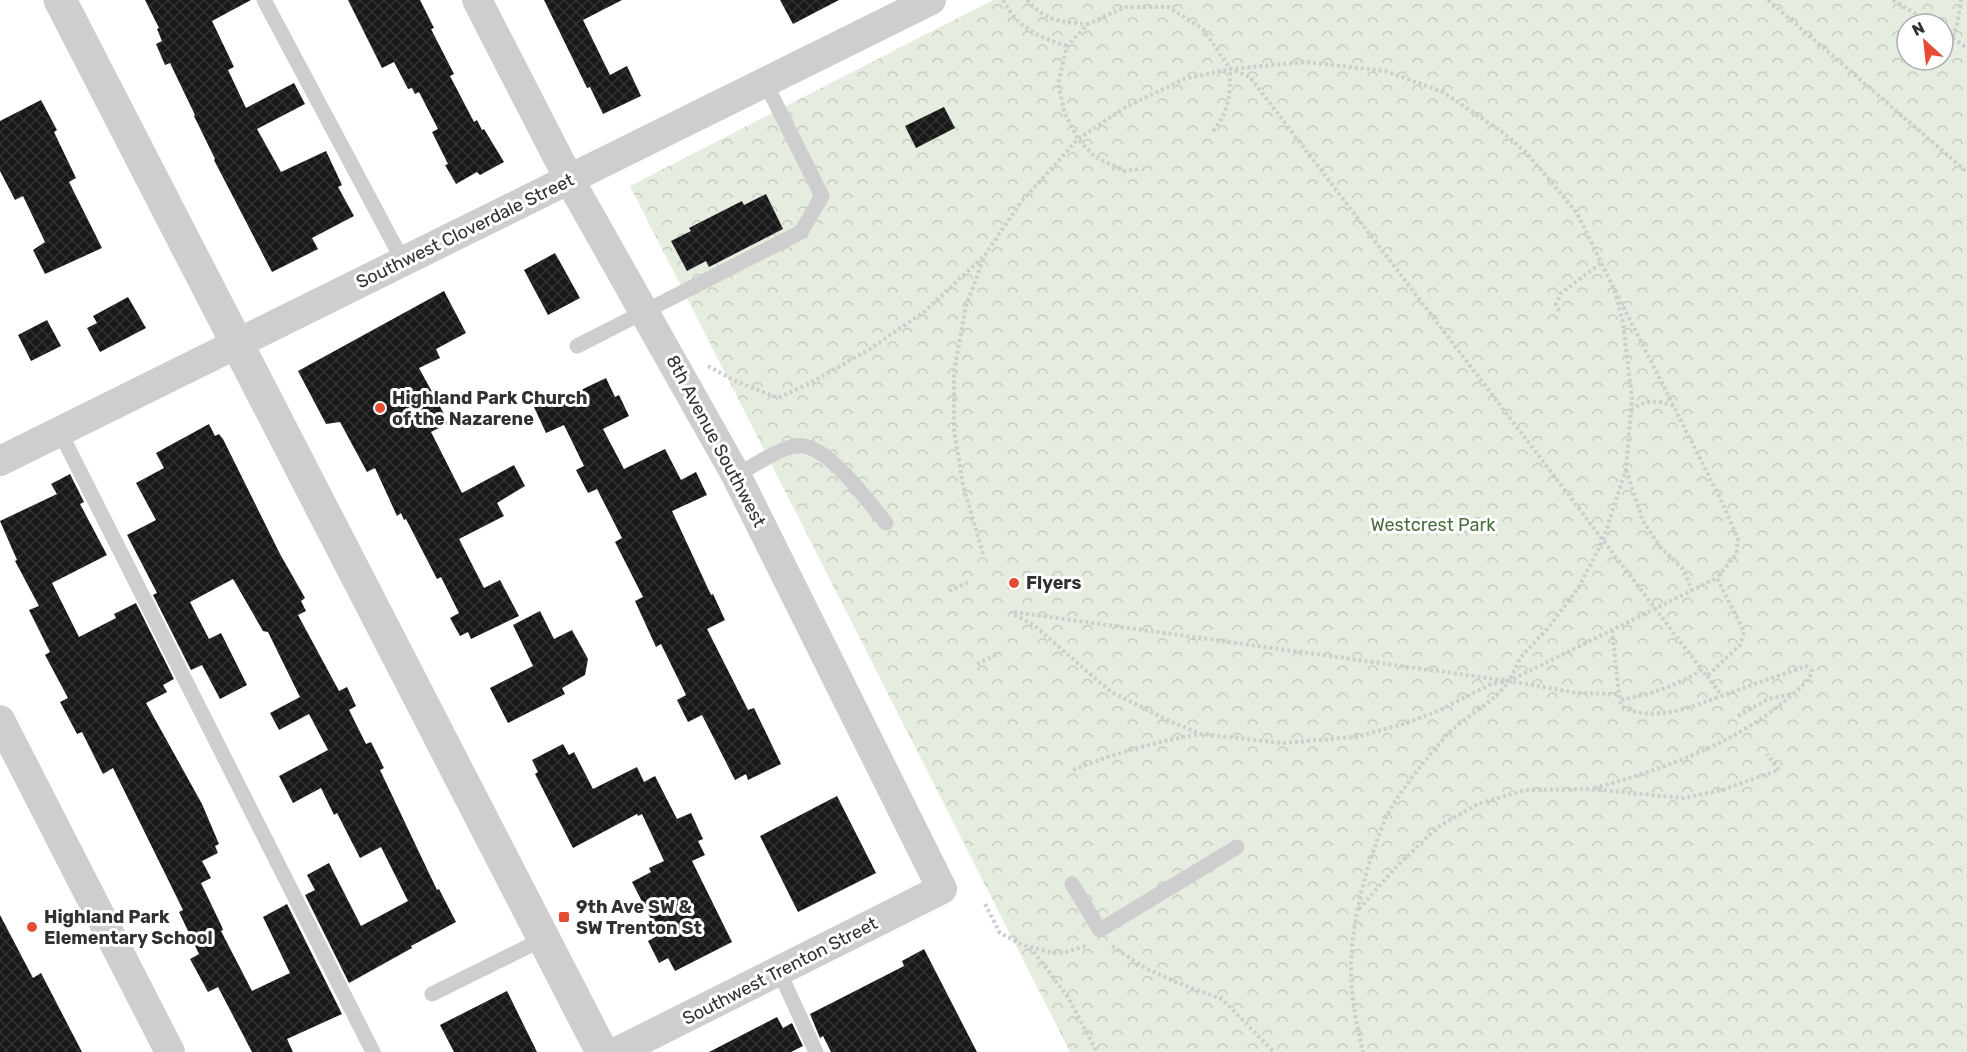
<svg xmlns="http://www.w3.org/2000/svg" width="1967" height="1052" font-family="Rubik,sans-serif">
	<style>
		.park { fill: url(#park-crowns); fill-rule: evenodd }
		.building { fill: url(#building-cross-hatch) }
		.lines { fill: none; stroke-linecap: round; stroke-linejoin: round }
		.path { stroke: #cecece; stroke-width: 4; stroke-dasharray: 3 3; stroke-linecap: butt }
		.service { stroke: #cecece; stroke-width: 15 }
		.minor { stroke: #cecece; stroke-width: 30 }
		.tertiary { stroke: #cecece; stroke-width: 33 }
		.poi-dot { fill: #e64c34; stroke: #fff; stroke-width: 2 }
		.labels { text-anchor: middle; stroke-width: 6; stroke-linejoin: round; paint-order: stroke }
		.street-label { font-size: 18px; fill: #313131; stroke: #fff }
		.poi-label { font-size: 18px; font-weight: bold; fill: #313131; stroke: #fff; text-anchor: start }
		.park-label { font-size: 18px; fill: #4a6d3d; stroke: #fff }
	</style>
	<defs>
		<pattern id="park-crowns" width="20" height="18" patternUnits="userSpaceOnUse" patternTransform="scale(1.5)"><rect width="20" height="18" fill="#e4eddf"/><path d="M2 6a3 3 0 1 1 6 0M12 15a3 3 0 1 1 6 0" fill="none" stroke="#c4ccc0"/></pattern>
		<pattern id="building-cross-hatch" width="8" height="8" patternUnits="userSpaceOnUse" patternTransform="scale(1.5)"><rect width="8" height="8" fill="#181818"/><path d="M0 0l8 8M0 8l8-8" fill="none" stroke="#313131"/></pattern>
	</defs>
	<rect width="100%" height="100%" fill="#fff"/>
	<path class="park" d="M 993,0 L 1967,0 L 1967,1052 L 1070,1052 L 630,186 ZM 1907,24 L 1943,24 L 1943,60 L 1907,60 Z"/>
	<path class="building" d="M 145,0 L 251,0 L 212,21 L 234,67 L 228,70 L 246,108 L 294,83 L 305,104 L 257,129 L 281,172 L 326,151 L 342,185 L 338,187 L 354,216 L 312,238 L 318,249 L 272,272 L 214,160 L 215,159 L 194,116 L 195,115 L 170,63 L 165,65 L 156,44 L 162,41 L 157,29 L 159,28 Z
		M 348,0 L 420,0 L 434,28 L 431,29 L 454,74 L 450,76 L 474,122 L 477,120 L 482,130 L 484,129 L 504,162 L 480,175 L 477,172 L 456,184 L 445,165 L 448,164 L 432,132 L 438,129 L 419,92 L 415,94 L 412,88 L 408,89 L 394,62 L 382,68 Z
		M 544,0 L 622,0 L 583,20 L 610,75 L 627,66 L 641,96 L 603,114 L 590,87 L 587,88 Z
		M 780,0 L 839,0 L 793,24 Z
		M 41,100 L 57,130 L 54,132 L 76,178 L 69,182 L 102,248 L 45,274 L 33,250 L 45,242 L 23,196 L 15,200 L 0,171 L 0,121 Z
		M 944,107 L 955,128 L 916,148 L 905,126 Z
		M 766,194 L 783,229 L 709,267 L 706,261 L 687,271 L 671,241 L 691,231 L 689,228 L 742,201 L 744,205 Z
		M 555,253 L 580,298 L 548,315 L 524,270 Z
		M 444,291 L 466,333 L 436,349 L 440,358 L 419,368 L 449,423 L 431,432 L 462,493 L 514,465 L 525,486 L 497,503 L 504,516 L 459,539 L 484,588 L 500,580 L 519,616 L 471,639 L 468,632 L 460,636 L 450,618 L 459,613 L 441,577 L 437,579 L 406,519 L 404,520 L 401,513 L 397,516 L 375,468 L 367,472 L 340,422 L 326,424 L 298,371 Z
		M 128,297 L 146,328 L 100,352 L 87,328 L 97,323 L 93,316 Z
		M 47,320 L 61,346 L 31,361 L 18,335 Z
		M 606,378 L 615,397 L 619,395 L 629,416 L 603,429 L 624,469 L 665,449 L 681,480 L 696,472 L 707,495 L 672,511 L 711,595 L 713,594 L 725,620 L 707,629 L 748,710 L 754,708 L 781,764 L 748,780 L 746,774 L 735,780 L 702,715 L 688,722 L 677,700 L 686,695 L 661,644 L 656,647 L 635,601 L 643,597 L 615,542 L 622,538 L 597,489 L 588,493 L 576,470 L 584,466 L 564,425 L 546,433 L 534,407 L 560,395 L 562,399 Z
		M 209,424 L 215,436 L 219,434 L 223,439 L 280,554 L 305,598 L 301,601 L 306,611 L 298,615 L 339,691 L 347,687 L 356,706 L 349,710 L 366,744 L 371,742 L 384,768 L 380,770 L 437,890 L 439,889 L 456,922 L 411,946 L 412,948 L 349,983 L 305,895 L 315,890 L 307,875 L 329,863 L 361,926 L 408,901 L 381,847 L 360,858 L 337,813 L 334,815 L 321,788 L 293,803 L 279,776 L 328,750 L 309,714 L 279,730 L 270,713 L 300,697 L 268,632 L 263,631 L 233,579 L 190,602 L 209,639 L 221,633 L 247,685 L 220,699 L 202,665 L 191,670 L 153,595 L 157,593 L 127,535 L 156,520 L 136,483 L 164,468 L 156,453 Z
		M 70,474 L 84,502 L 80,504 L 107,555 L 52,583 L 79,637 L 116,618 L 114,614 L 136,603 L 174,679 L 163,685 L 167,692 L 146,703 L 202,804 L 219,844 L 215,846 L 218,853 L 202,861 L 211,878 L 201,883 L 222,927 L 223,930 L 221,931 L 252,991 L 290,973 L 263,917 L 287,904 L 342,1014 L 287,1039 L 293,1052 L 252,1052 L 218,987 L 208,992 L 190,959 L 199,954 L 179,912 L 183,910 L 113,768 L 103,774 L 82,732 L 77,734 L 60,702 L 68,698 L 45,655 L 50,652 L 29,610 L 39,606 L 15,561 L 17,560 L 0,521 L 57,494 L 51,484 Z
		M 540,611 L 554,639 L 572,630 L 588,659 L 585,675 L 562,688 L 565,694 L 508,723 L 490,688 L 533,666 L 513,625 Z
		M 563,744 L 569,755 L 574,752 L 593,789 L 637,767 L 644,782 L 655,776 L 677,819 L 691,813 L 703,839 L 698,841 L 705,855 L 692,861 L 732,942 L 675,971 L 668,958 L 659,963 L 648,941 L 657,936 L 650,922 L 652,921 L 632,882 L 651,872 L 649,868 L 664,861 L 642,814 L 638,816 L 637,814 L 573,848 L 535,774 L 538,772 L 532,760 Z
		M 837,796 L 876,873 L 798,912 L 760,836 Z
		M 0,915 L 33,978 L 41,973 L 82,1052 L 0,1052 Z
		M 924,949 L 977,1052 L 831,1052 L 823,1036 L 820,1038 L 810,1014 L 904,966 L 902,961 Z
		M 507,991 L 537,1052 L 454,1052 L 440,1025 Z
		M 777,1017 L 783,1028 L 792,1023 L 803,1046 L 791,1052 L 709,1052 Z"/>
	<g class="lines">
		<path class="path" d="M 1003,0 C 1018,28 1038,37 1067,46
			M 1027,0 C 1045,20 1061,23 1088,24
			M 1768,0 L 1967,172
			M 1893,0 L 1933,24
			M 1943,31 L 1967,48
			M 1953,37 L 1957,24 L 1961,0
			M 1213,131 C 1230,110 1230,94 1230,69
			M 1138,169 L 1125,171 L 1095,157 L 1078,139 L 1065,114 L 1058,84 L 1067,46 L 1088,24 L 1125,7 L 1168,7 L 1203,29 L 1230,69 L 1250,77 L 1702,670
			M 1618,296 L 1722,502 L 1738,539 L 1736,555 L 1717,578
			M 1559,311 L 1556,304 L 1561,293 L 1601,263
			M 708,366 L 735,381 L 778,398 L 812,382 L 870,349 L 925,311 L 985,255 L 1021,202 L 1078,139 L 1124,108 L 1184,79 L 1230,69 L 1305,62 L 1385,71 L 1443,92 L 1502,132 L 1526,152 L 1577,213 L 1614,289 L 1623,323 L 1632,399 L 1626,469 L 1603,540 L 1579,587 L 1549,627 L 1520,658 L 1509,681 L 1491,684 L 1442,709 L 1407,723 L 1356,737 L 1282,743 L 1201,734 L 1172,722 L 1111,692 L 1035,626 L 1010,612
			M 1631,410 C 1646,399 1657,400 1674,406
			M 1626,470 L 1643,521 L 1661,548 L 1684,570 L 1692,591
			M 983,554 L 963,485 L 954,430 L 954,372 L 966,306 L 984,257
			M 949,591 L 969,582
			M 1014,612 L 1509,681 L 1577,693 L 1619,694 L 1620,700 C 1653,694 1672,687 1702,670 L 1707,676 L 1740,645 L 1744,632 L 1717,578 L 1509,681 C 1493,704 1466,715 1447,735 C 1427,758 1398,792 1385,820 C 1366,865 1350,926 1351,975 C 1352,1001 1357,1027 1363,1052
			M 1612,630 L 1619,694
			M 977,664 L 996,655
			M 1707,676 L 1722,696
			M 1738,716 L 1768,699 L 1792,694
			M 1073,770 C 1114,753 1156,742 1199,734
			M 1594,788 C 1664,769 1736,744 1792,695 C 1800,687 1809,682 1812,671 L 1806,666 C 1782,675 1756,683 1732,692 C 1699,704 1655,725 1621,706 L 1620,700
			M 985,904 L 1000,933 L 1021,944 L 1052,953 L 1067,952 L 1088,945
			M 1359,909 L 1397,866 L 1438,827 L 1478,804 L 1525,790 L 1590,789 L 1684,798 L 1722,790 L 1779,770 L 1767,754
			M 1112,946 L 1145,968 L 1178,983 L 1222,999 L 1274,1052
			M 1030,947 L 1068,997 L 1097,1052"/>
		<path class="service" d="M 264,0 L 403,261
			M 577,346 L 801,232 L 822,196 L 765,82
			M 60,432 L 373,1052
			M 736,475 C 754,466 774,451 794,446 C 825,439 868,502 886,523
			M 1072,884 L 1100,930 L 1237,847
			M 779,971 L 816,1052
			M 432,994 L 543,939"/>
		<path class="minor" d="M 477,0 L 569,179 L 736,475 L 942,889 L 617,1052
			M 0,461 L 931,0
			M 0,720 L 170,1052"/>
		<path class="tertiary" d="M 60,0 L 602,1052"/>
	</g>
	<g class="poi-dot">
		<circle cx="380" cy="408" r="6"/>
		<circle cx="1014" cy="583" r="6"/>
		<rect x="558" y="911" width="12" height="12" rx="3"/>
		<circle cx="32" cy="927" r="6"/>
	</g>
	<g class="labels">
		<g class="street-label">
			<text transform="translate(465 231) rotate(-26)" y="6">Southwest Cloverdale Street</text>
			<text transform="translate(716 441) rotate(62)" y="6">8th Avenue Southwest</text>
			<text transform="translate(780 971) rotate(-27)" y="6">Southwest Trenton Street</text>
		</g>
		<g class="poi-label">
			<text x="392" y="404">Highland Park Church<tspan x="392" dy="21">of the Nazarene</tspan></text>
			<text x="1026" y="589">Flyers</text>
			<text x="576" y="913">9th Ave SW &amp;<tspan x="576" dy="21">SW Trenton St</tspan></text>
			<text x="44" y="923">Highland Park<tspan x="44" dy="21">Elementary School</tspan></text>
		</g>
		<g class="park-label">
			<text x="1433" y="531">Westcrest Park</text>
		</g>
	</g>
	<g transform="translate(1925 42) rotate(333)"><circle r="28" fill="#ffffff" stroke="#adadad" stroke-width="1.5"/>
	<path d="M0-4.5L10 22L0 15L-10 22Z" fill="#e64c34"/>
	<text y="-9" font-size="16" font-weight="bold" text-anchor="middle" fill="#313131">N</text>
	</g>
</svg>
